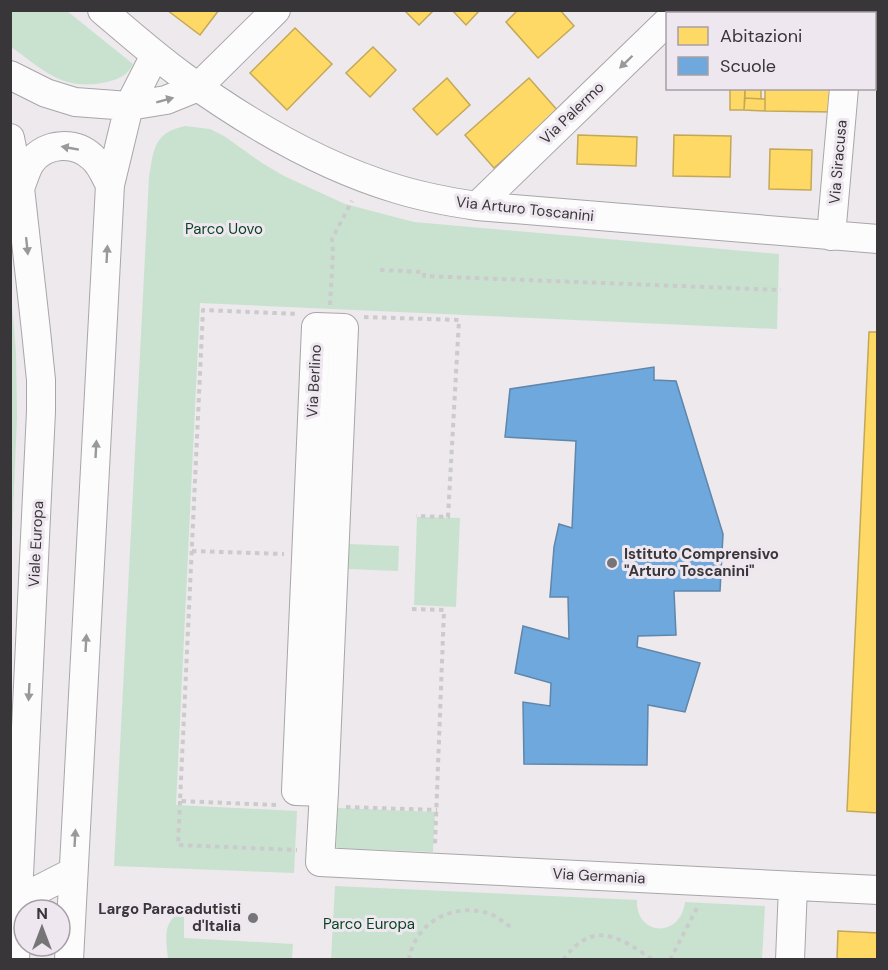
<svg xmlns="http://www.w3.org/2000/svg" width="888" height="970" font-family="'DM Sans',sans-serif">
	<style>
		.green { fill: #c8e2cf }
		.homes { fill: #ffd966; stroke: #c4a858; stroke-width: 1.5 }
		.schools { fill: #6fa8dc; stroke: #5f86ab; stroke-width: 1.5 }
		.lines { fill: none; stroke-linecap: round; stroke-linejoin: round }
		.minor-casing { stroke: #a9a6a9; stroke-width: 30 }
		.path { stroke: #cccbcc; stroke-width: 4; stroke-dasharray: 4.5 4.5; stroke-linecap: butt }
		.minor { stroke: #fcfcfc; stroke-width: 28 }
		.oneway { fill: #9a999a }
		.poi-dot { fill: #787578; stroke: #eee7ef; stroke-width: 2 }
		.labels { text-anchor: middle; stroke-width: 6; stroke-linejoin: round; paint-order: stroke }
		.street-label { font-size: 15px; fill: #393639; stroke: #eee7ef }
		.park-label { font-size: 15px; fill: #0a4422; stroke: #eee7ef }
		.poi-label { font-size: 15px; font-weight: bold; fill: #393639; stroke: #eee7ef; text-anchor: start }
	</style>
	<rect width="100%" height="100%" fill="#ede9ed"/>
	<path class="green" d="M 11,10 L 67,11 L 133,64 C 128,75 119,79 107,82 C 63,92 44,70 11,47 Z
		M 185,126 L 210,129 L 224,136 L 262,163 L 284,176 L 345,204 L 414,222 L 779,254 L 777,329 L 200,303 L 176,805 L 297,811 L 294,873 L 114,866 L 149,177 C 154,148 154,133 185,126 Z
		M 11,292 L 16,352 L 17,417 L 11,563 Z
		M 417,517 L 460,518 L 456,607 L 414,605 Z
		M 349,544 L 399,546 L 398,571 L 348,569 Z
		M 338,808 L 435,812 L 433,852 L 336,848 Z
		M 335,886 L 637,900 C 635,935 680,940 685,902 L 765,906 L 762,959 L 331,959 Z
		M 175,916 L 184,917 L 184,938 L 293,944 L 292,959 L 168,959 C 167,945 162,927 175,916 Z"/>
	<path class="homes" d="M 167,10 L 219,10 L 200,35 Z
		M 404,10 L 434,10 L 419,25 Z
		M 452,10 L 480,10 L 466,25 Z
		M 518,10 L 560,10 L 574,26 L 538,58 L 506,22 Z
		M 754,10 L 796,10 L 796,13 L 754,12 Z
		M 816,10 L 843,10 L 843,14 L 816,14 Z
		M 295,28 L 332,64 L 287,110 L 250,73 Z
		M 373,47 L 396,70 L 370,97 L 346,73 Z
		M 447,78 L 470,105 L 437,135 L 413,109 Z
		M 529,78 L 558,111 L 494,168 L 465,135 Z
		M 730,88 L 745,88 L 744,110 L 730,110 Z
		M 745,88 L 761,88 L 761,99 L 745,98 Z
		M 765,88 L 834,88 L 833,112 L 765,111 Z
		M 745,98 L 765,99 L 765,111 L 744,110 Z
		M 578,135 L 637,137 L 636,166 L 577,164 Z
		M 674,135 L 731,136 L 730,177 L 673,176 Z
		M 770,149 L 812,150 L 811,190 L 769,189 Z
		M 869,332 L 878,332 L 878,813 L 847,811 Z
		M 838,931 L 878,933 L 878,960 L 837,960 Z"/>
	<path class="schools" d="M 654,367 L 654,380 L 676,381 L 723,534 L 720,591 L 674,591 L 676,635 L 638,636 L 637,647 L 700,663 L 685,712 L 648,705 L 647,765 L 524,764 L 523,702 L 550,706 L 551,683 L 515,673 L 523,626 L 569,639 L 568,597 L 550,597 L 554,547 L 559,524 L 572,528 L 576,441 L 505,437 L 510,389 Z"/>
	<g class="lines">
		<defs>
			<path id="minor" d="M 102,10 C 129,33 155,56 184,77 C 249,124 320,166 397,189 C 423,197 450,202 477,206 L 878,239
				M 851,14 L 851,10
				M 10,75 L 46,93 L 75,102 L 129,106 L 166,100 L 198,87 L 276,10
				M 10,138 L 20,188 L 36,331 L 41,380 L 41,411 L 15,960
				M 20,188 C 24,179 26,169 31,162 C 46,142 76,141 93,158 C 101,165 105,176 110,185
				M 477,206 L 668,21
				M 831,236 L 844,88
				M 316,327 L 344,328 L 324,792 L 296,791 Z
				M 324,792 L 320,862 L 878,890
				M 18,900 L 73,872
				M 69,960 L 110,185 L 129,106 L 155,55
				M 790,960 L 793,886"/>
		</defs>
		<use href="#minor" class="minor-casing"/>
		<path class="path" d="M 380,270 L 424,272 L 424,276 L 781,290
			M 330,305 L 333,253 L 332,239 L 352,201
			M 364,317 L 459,320 L 448,517 L 416,516
			M 192,551 L 284,554
			M 412,609 L 444,610 L 435,844
			M 180,801 L 178,845 L 297,850
			M 276,805 L 180,801 L 203,310 L 298,314
			M 346,807 L 437,810
			M 409,960 C 415,920 456,902 491,914 C 498,917 504,923 511,927
			M 563,960 C 569,952 575,945 584,940 C 607,926 634,947 653,960
			M 670,960 L 699,904"/>
		<use href="#minor" class="minor"/>
	</g>
	<defs><path id="oneway-solid" d="M-6-.8H1V-3.2L6.5 0L1 3.2V.8H-6Z" transform="scale(1.5)"/></defs>
	<g class="oneway">
		<use href="#oneway-solid" transform="translate(626 62) rotate(136)"/>
		<use href="#oneway-solid" transform="translate(165 100) rotate(-15)"/>
		<use href="#oneway-solid" transform="translate(70 148) rotate(-170)"/>
		<use href="#oneway-solid" transform="translate(27 246) rotate(84)"/>
		<use href="#oneway-solid" transform="translate(107 254) rotate(-87)"/>
		<use href="#oneway-solid" transform="translate(96 449) rotate(-87)"/>
		<use href="#oneway-solid" transform="translate(86 643) rotate(-87)"/>
		<use href="#oneway-solid" transform="translate(29 692) rotate(93)"/>
		<use href="#oneway-solid" transform="translate(75 838) rotate(-87)"/>
	</g>
	<g class="poi-dot">
		<circle cx="612" cy="563" r="6"/>
		<circle cx="253" cy="918" r="6"/>
	</g>
	<g class="labels">
		<g class="street-label">
			<text transform="translate(572 113) rotate(-44)" y="5">Via Palermo</text>
			<text transform="translate(838 162) rotate(-85)" y="5">Via Siracusa</text>
			<text transform="translate(525 209) rotate(6)" y="5">Via Arturo Toscanini</text>
			<text transform="translate(314 381) rotate(-87)" y="5">Via Berlino</text>
			<text transform="translate(36 544) rotate(-87)" y="5">Viale Europa</text>
			<text transform="translate(599 876) rotate(3)" y="5">Via Germania</text>
		</g>
		<g class="park-label">
			<text x="224" y="234">Parco Uovo</text>
			<text x="369" y="929">Parco Europa</text>
		</g>
		<g class="poi-label">
			<text x="624" y="559">Istituto Comprensivo<tspan x="624" dy="17">"Arturo Toscanini"</tspan></text>
			<text x="241" y="914" text-anchor="end">Largo Paracadutisti<tspan x="241" dy="17">d'Italia</tspan></text>
		</g>
	</g>
	<rect width="888" height="970" fill="none" stroke="#393639" stroke-width="24"/>
	<rect x="666" y="12" width="210" height="78" fill="#eee7ef" stroke="#a6a0a6" stroke-width="1.5"/>
	<rect x="678" y="27" width="30" height="18" fill="#ffd966" stroke="#a6a0a6" stroke-width="1.5"/>
	<text x="720" y="42" font-size="18" fill="#393639">Abitazioni</text>
	<rect x="678" y="57" width="30" height="18" fill="#6fa8dc" stroke="#a6a0a6" stroke-width="1.5"/>
	<text x="720" y="72" font-size="18" fill="#393639">Scuole</text>
	<g transform="translate(42 928)"><circle r="28" fill="#eee7ef" stroke="#a6a0a6" stroke-width="1.5"/>
	<path d="M0-4.5L10 22L0 15L-10 22Z" fill="#787578"/>
	<text y="-9" font-size="16" font-weight="bold" text-anchor="middle" fill="#393639">N</text>
	</g>
</svg>
